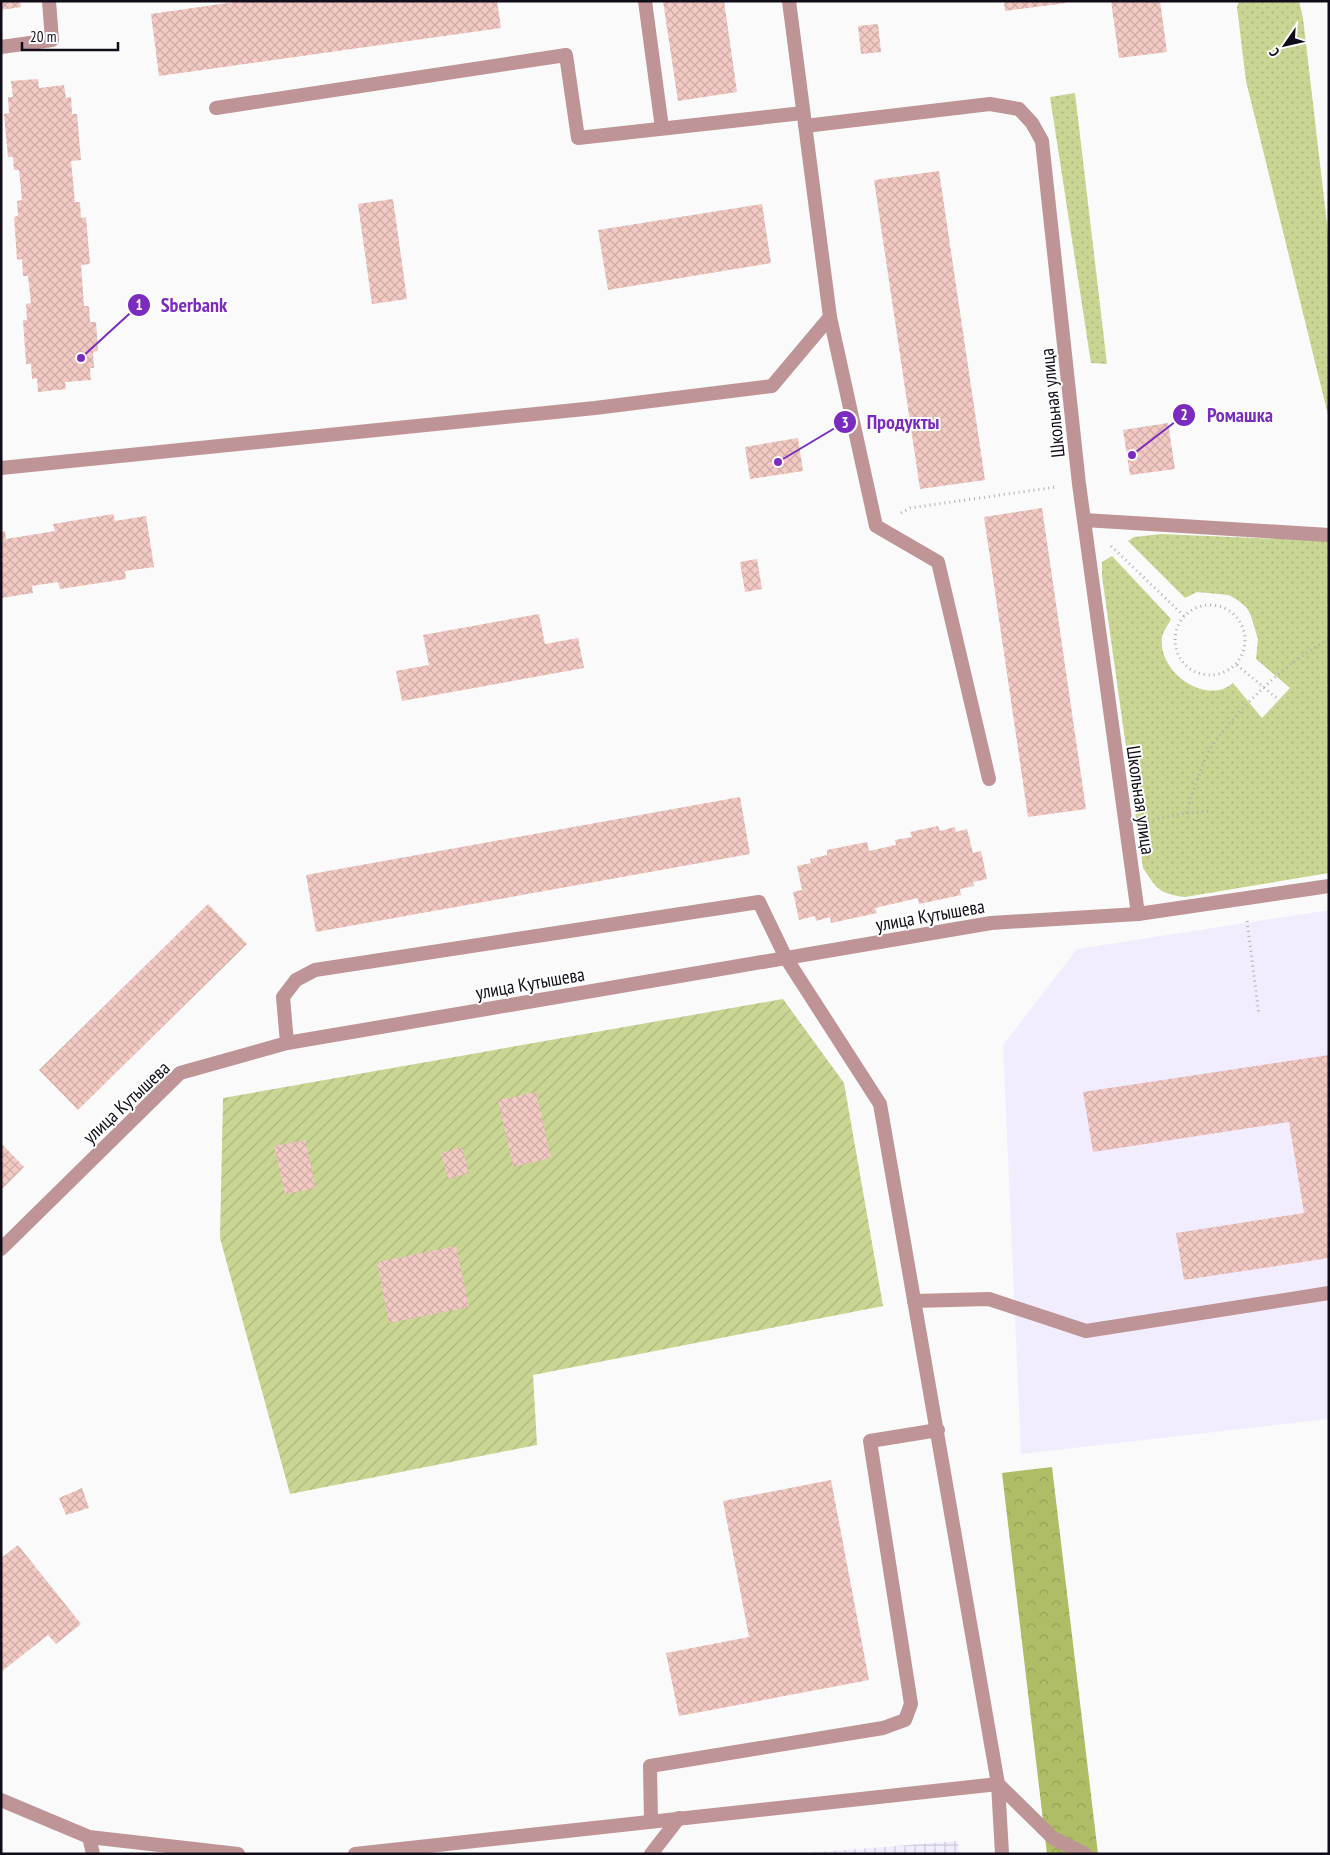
<svg xmlns="http://www.w3.org/2000/svg" width="1330" height="1855" font-family="'PT Sans Narrow',sans-serif">
	<style>
		.built { fill: #f2edfe }
		.industrial { fill: url(#industrial-grid) }
		.grass { fill: url(#grass-dots) }
		.forest { fill: url(#forest-crowns) }
		.garden { fill: url(#garden-furrows) }
		.building { fill: url(#building-cross-hatch) }
		.lines { fill: none; stroke-linecap: round; stroke-linejoin: round }
		.path { stroke: #b0aeb2; stroke-width: 3; stroke-dasharray: 1 4; stroke-linecap: butt }
		.service { stroke: #be9496; stroke-width: 14 }
		.minor { stroke: #be9496; stroke-width: 14 }
		.labels { text-anchor: middle; stroke-width: 4; stroke-linejoin: round; paint-order: stroke }
		.street-label { font-size: 19px; fill: #110d18; stroke: #fff }
		.leader { fill: none; stroke: #7b2cbf; stroke-width: 2 }
		.callout-dot { fill: #7b2cbf; stroke: #fff; stroke-width: 2 }
		.mark-label { font-size: 15px; text-anchor: middle; font-weight: bold; fill: #fff }
		.callout-label { font-size: 20px; text-anchor: middle; font-weight: bold; fill: #7b2cbf; stroke: #fff; stroke-width: 4; stroke-linejoin: round; paint-order: stroke }
	</style>
	<defs>
		<pattern id="industrial-grid" width="8" height="8" patternUnits="userSpaceOnUse" patternTransform="scale(1.25)"><rect width="8" height="8" fill="#f2edfe"/><path d="M0 4h8M4 0v8" fill="none" stroke="#cecad9"/></pattern>
		<pattern id="grass-dots" width="8" height="8" patternUnits="userSpaceOnUse" patternTransform="scale(1.25)"><rect width="8" height="8" fill="#c9d592"/><path d="M2 2h.1M6 6h.1" fill="none" stroke="#acb67d" stroke-width="1.8" stroke-linecap="round"/></pattern>
		<pattern id="forest-crowns" width="20" height="18" patternUnits="userSpaceOnUse" patternTransform="scale(1.25)"><rect width="20" height="18" fill="#afbd66"/><path d="M2 6a3 3 0 1 1 6 0M12 15a3 3 0 1 1 6 0" fill="none" stroke="#96a158"/></pattern>
		<pattern id="garden-furrows" width="10" height="10" patternUnits="userSpaceOnUse" patternTransform="scale(1.25)"><rect width="10" height="10" fill="#c9d592"/><path d="M-1 1l2-2M0 10L10 0M9 11l2-2" fill="none" stroke="#acb67d"/></pattern>
		<pattern id="building-cross-hatch" width="8" height="8" patternUnits="userSpaceOnUse" patternTransform="scale(1.25)"><rect width="8" height="8" fill="#f2c9c3"/><path d="M0 0l8 8M0 8l8-8" fill="none" stroke="#ceaba7"/></pattern>
	</defs>
	<rect width="100%" height="100%" fill="#fafafa"/>
	<path class="built" d="M 1329,910 L 1329,1419 L 1021,1454 L 1003,1045 L 1077,949 Z"/>
	<path class="industrial" d="M 958,1841 L 959,1854 L 794,1854 Z"/>
	<path class="grass" d="M 1239,1 L 1299,1 L 1303,18 L 1329,241 L 1329,419 L 1246,81 L 1237,7 Z
		M 1075,93 L 1107,364 L 1091,363 L 1050,97 Z
		M 1161,534 L 1329,541 L 1329,873 L 1185,897 C 1159,894 1156,888 1143,868 L 1102,576 L 1102,562 L 1112,556 L 1171,619 C 1168,625 1163,632 1162,637 C 1158,667 1194,698 1223,689 C 1226,688 1230,685 1233,683 L 1262,718 L 1290,688 L 1256,659 L 1258,639 L 1251,616 L 1247,608 L 1239,601 L 1229,595 L 1197,592 L 1185,598 L 1128,541 L 1134,537 Z"/>
	<path class="forest" d="M 1052,1467 L 1098,1854 L 1047,1854 L 1002,1473 Z"/>
	<path class="garden" d="M 783,999 L 844,1083 L 883,1306 L 533,1375 L 537,1445 L 290,1494 L 220,1238 L 223,1098 Z"/>
	<path class="building" d="M 1,1 L 20,1 L 21,7 L 1,10 Z
		M 241,1 L 497,1 L 501,28 L 159,76 L 151,14 Z
		M 663,1 L 724,1 L 737,92 L 678,101 Z
		M 1004,1 L 1065,1 L 1066,3 L 1005,11 Z
		M 1111,1 L 1160,1 L 1167,52 L 1119,58 Z
		M 878,24 L 881,52 L 861,54 L 858,26 Z
		M 38,79 L 39,88 L 64,85 L 66,98 L 71,97 L 72,114 L 77,114 L 81,160 L 71,161 L 75,202 L 80,202 L 81,218 L 86,217 L 90,264 L 81,265 L 84,306 L 89,306 L 90,322 L 96,322 L 98,351 L 93,352 L 94,368 L 90,368 L 91,380 L 65,382 L 66,389 L 38,392 L 37,378 L 32,379 L 31,364 L 26,364 L 23,320 L 27,320 L 26,304 L 31,303 L 28,276 L 23,276 L 22,259 L 17,260 L 14,217 L 18,216 L 17,201 L 22,200 L 19,170 L 14,170 L 13,157 L 8,157 L 4,114 L 9,113 L 8,97 L 13,97 L 11,81 Z
		M 939,171 L 985,480 L 920,489 L 874,180 Z
		M 393,199 L 407,299 L 372,304 L 358,204 Z
		M 762,204 L 771,263 L 608,290 L 598,230 Z
		M 1168,423 L 1175,469 L 1130,475 L 1123,430 Z
		M 798,438 L 803,471 L 750,479 L 745,447 Z
		M 1042,508 L 1086,809 L 1028,817 L 984,517 Z
		M 113,514 L 115,521 L 146,516 L 154,567 L 125,571 L 126,579 L 60,589 L 58,582 L 32,586 L 33,593 L 1,598 L 1,532 L 5,531 L 6,539 L 55,531 L 53,524 Z
		M 757,559 L 762,589 L 745,592 L 740,562 Z
		M 539,614 L 545,644 L 578,638 L 584,668 L 402,701 L 396,671 L 429,665 L 423,635 Z
		M 740,797 L 750,854 L 316,932 L 306,875 Z
		M 938,826 L 940,831 L 955,827 L 956,832 L 967,829 L 973,853 L 981,851 L 987,879 L 973,882 L 974,886 L 960,889 L 961,895 L 919,904 L 918,898 L 875,908 L 877,913 L 831,923 L 830,917 L 816,921 L 815,916 L 799,920 L 793,892 L 802,890 L 797,866 L 811,863 L 810,859 L 827,855 L 827,850 L 867,842 L 869,851 L 896,845 L 895,840 L 912,837 L 910,832 Z
		M 208,904 L 247,944 L 78,1110 L 39,1070 Z
		M 1329,1055 L 1329,1258 L 1184,1280 L 1176,1233 L 1304,1213 L 1289,1122 L 1093,1152 L 1083,1092 Z
		M 536,1092 L 551,1158 L 513,1167 L 498,1100 Z
		M 305,1140 L 316,1188 L 285,1194 L 274,1146 Z
		M 1,1143 L 24,1167 L 1,1190 Z
		M 462,1147 L 469,1173 L 448,1179 L 441,1153 Z
		M 456,1246 L 469,1307 L 389,1323 L 377,1262 Z
		M 831,1480 L 869,1680 L 679,1716 L 666,1653 L 749,1637 L 723,1501 Z
		M 82,1488 L 89,1508 L 66,1515 L 59,1498 Z
		M 18,1545 L 81,1624 L 56,1644 L 48,1635 L 1,1672 L 1,1558 Z"/>
	<g class="lines">
		<path class="path" d="M 901,513 L 910,508 L 1056,487
			M 1111,546 L 1184,616
			M1175 640a35 35 0 1 1 70 0a35 35 0 1 1-70 0Z
			M 1237,665 L 1279,700
			M 1186,813 C 1192,796 1197,779 1204,762 C 1211,744 1224,729 1237,715 C 1266,683 1291,661 1329,639
			M 1148,821 L 1186,813 L 1212,811
			M 1247,921 L 1259,1015"/>
		<path class="service" d="M 645,1 L 662,128
			M 1,47 L 52,40 L 49,1
			M 216,108 L 566,55 L 578,138 L 803,113
			M 830,317 L 876,526 L 938,562 L 989,779
			M 1084,520 L 1329,535
			M 1138,914 L 1329,886
			M 287,1043 L 283,997 L 296,980 L 315,970 L 759,902 L 786,958
			M 914,1301 L 989,1299 L 1086,1331 L 1329,1293
			M 998,1784 L 1053,1838 L 1085,1854
			M 651,1821 L 650,1766 L 883,1728 L 905,1720 L 911,1704 L 870,1441 L 938,1430
			M 89,1837 L 93,1854
			M 651,1854 L 679,1818"/>
		<path class="minor" d="M 1,468 L 595,408 L 772,386 L 830,317 L 789,1
			M 1,1249 L 180,1073 L 287,1043 L 991,923 L 1138,914 L 1079,484 L 1042,141 L 1032,123 L 1019,109 L 990,104 L 805,126
			M 998,1784 L 1002,1854
			M 1,1800 L 89,1837 L 238,1854
			M 355,1854 L 998,1784 L 880,1104 L 786,958"/>
	</g>
	<g class="labels">
		<g class="street-label">
			<text transform="translate(1052 403) rotate(-96)" y="7">Школьная улица</text>
			<text transform="translate(1141 800) rotate(82)" y="7">Школьная улица</text>
			<text transform="translate(930 915) rotate(-10)" y="7">улица Кутышева</text>
			<text transform="translate(530 983) rotate(-10)" y="7">улица Кутышева</text>
			<text transform="translate(126 1102) rotate(-43)" y="7">улица Кутышева</text>
		</g>
	</g>
	<path class="leader" d="M81 358L139 305M1132 455L1184 415M778 462L845 422"/>
	<g class="callout-dot">
		<circle cx="81" cy="358" r="5"/>
		<circle cx="1132" cy="455" r="5"/>
		<circle cx="778" cy="462" r="5"/>
		<circle cx="139" cy="305" r="12"/>
		<circle cx="1184" cy="415" r="12"/>
		<circle cx="845" cy="422" r="12"/>
	</g>
	<g class="mark-label">
		<text x="139" y="310">1</text>
		<text x="1184" y="420">2</text>
		<text x="845" y="428">3</text>
	</g>
	<g class="callout-label">
		<text x="194" y="312">Sberbank</text>
		<text x="1240" y="422">Ромашка</text>
		<text x="903" y="429">Продукты</text>
	</g>
	<rect width="1330" height="1855" fill="none" stroke="#110d18" stroke-width="5"/>
	<g transform="translate(1285 45) rotate(236)" stroke="#ffffff" stroke-width="4" paint-order="stroke">
	<path d="M0-4L9 19L0 12L-9 19Z" fill="#110d18"/>
	<text y="-8" font-size="14" font-weight="bold" text-anchor="middle" fill="#110d18">С</text>
	</g>
	<path d="M22 42v8h96v-8" fill="none" stroke="#110d18" stroke-width="2.5"/>
	<text x="30" y="42" font-size="15" fill="#110d18" stroke="#ffffff" stroke-width="4" paint-order="stroke">20 m</text>
</svg>
